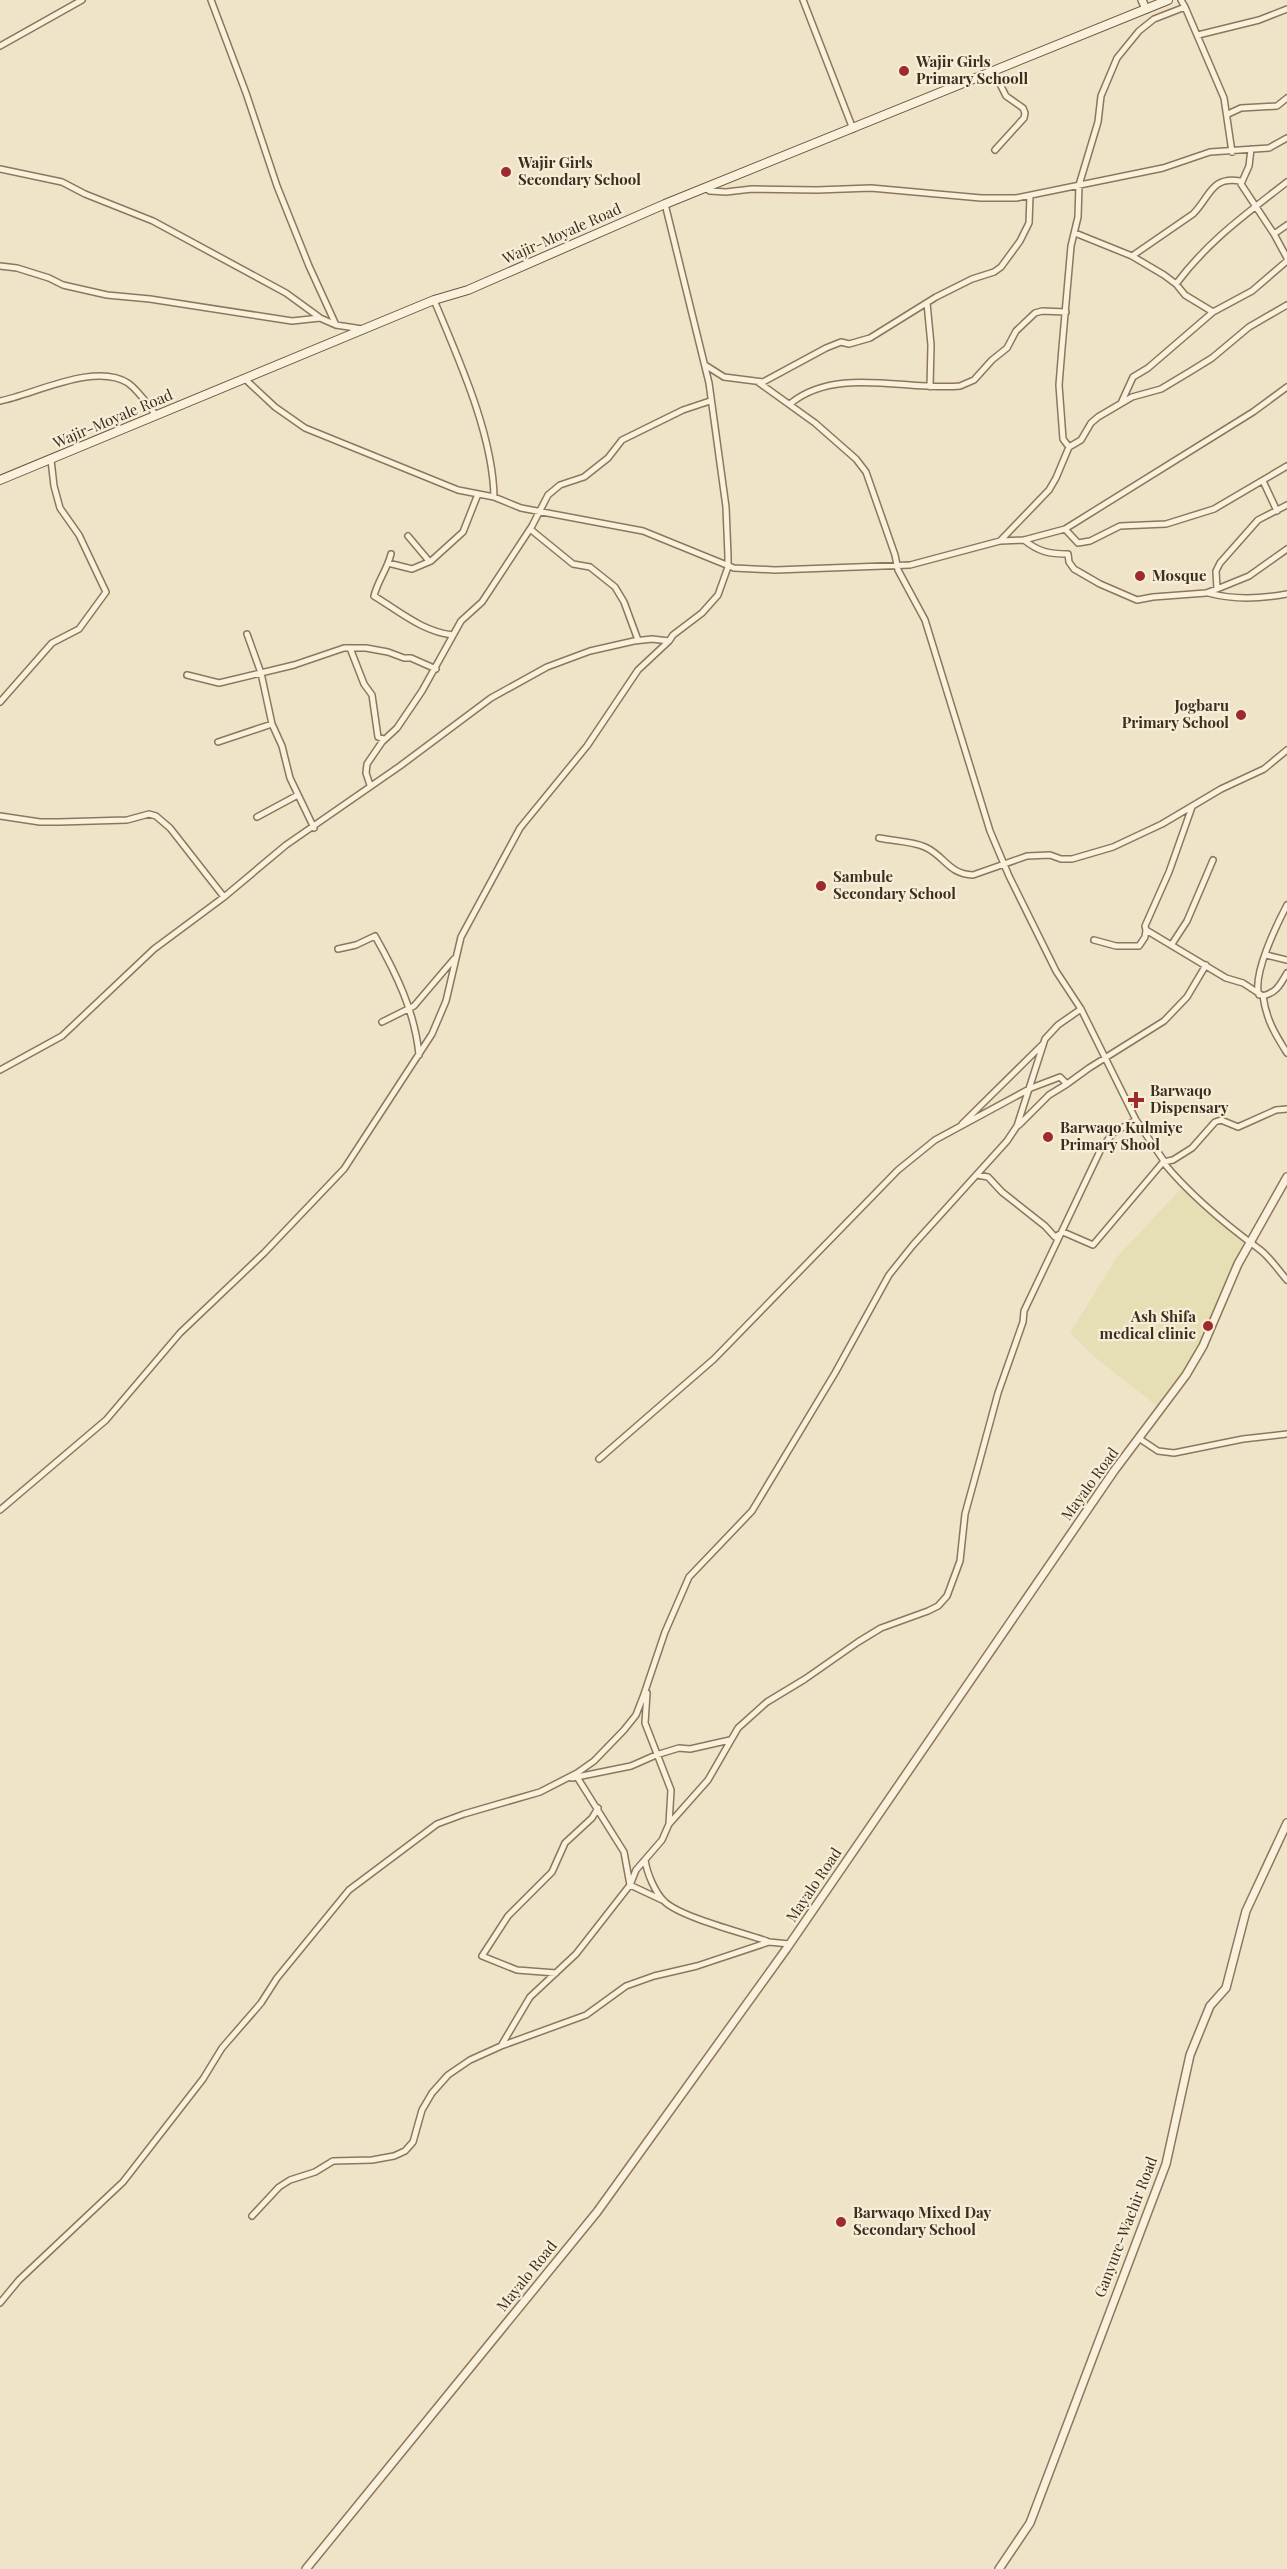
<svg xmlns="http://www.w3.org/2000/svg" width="1287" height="2569" font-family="'Playfair Display',serif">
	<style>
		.farmland { fill: #e6deb5 }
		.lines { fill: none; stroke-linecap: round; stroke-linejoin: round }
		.minor-casing { stroke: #8d765c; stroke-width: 8 }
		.tertiary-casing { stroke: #8d765c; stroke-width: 10 }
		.secondary-casing { stroke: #6f573f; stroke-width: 10 }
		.minor { stroke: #faf1dc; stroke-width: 5 }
		.tertiary { stroke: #faf1dc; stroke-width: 7 }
		.secondary { stroke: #faf1dc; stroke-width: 8 }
		.poi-dot { fill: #9e2a2b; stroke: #f7eed8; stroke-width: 2 }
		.labels { text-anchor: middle; stroke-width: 4.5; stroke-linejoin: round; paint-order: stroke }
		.poi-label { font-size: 15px; font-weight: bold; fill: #3d2e20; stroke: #f7eed8; text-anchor: start }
		.street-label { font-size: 15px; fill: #3d2e20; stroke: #f7eed8 }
	</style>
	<rect width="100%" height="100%" fill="#f0e4c8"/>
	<path class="farmland" d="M 1181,1189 L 1189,1191 L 1243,1242 L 1220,1311 L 1162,1410 L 1096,1358 L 1070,1333 L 1117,1257 Z"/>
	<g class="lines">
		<defs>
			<path id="minor" d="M 211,0 L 246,93 L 277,186 L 309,266 L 336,325
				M 803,0 L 853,129
				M 1185,7 L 1224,98 L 1232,152
				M 1198,35 L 1259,20 L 1287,9
				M 0,46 L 82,0
				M 994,72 L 1006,96 L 1023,108 L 1025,113 L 1024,118 L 995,150
				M 1228,114 L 1241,108 L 1277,106 L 1287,98
				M 1251,149 L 1249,166 L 1241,184 L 1274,234 L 1287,258
				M 0,169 L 62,182 L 85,194 L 153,221 L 286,293 L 319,317
				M 705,188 L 710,191 L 726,192 L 752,189 L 817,190 L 871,188 L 981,198 L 1016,198 L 1163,168 L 1210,152 L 1269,148 L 1287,138
				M 1075,233 L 1132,256 L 1164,275 L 1176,284 L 1185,295 L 1213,312
				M 1274,234 L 1287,225
				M 1132,256 L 1193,214 C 1210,197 1211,176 1240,181
				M 0,266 L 17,268 L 49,278 L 63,285 L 107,295 L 150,299 L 292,321 L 320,318 L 336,325 L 362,329
				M 1176,284 C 1209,240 1245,215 1287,182
				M 434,300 C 458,358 493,434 494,497
				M 927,303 L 931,345 L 930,387
				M 705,365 L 724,377 L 763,382 L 826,348 L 841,342 L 849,344 L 870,338 L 936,297 L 972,279 L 994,272 L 1001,267 L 1020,241 L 1029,223 L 1030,196
				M 245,379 L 275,407 L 305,428 L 458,490 L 494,497 L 521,508 L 643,531 L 734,568 L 775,570 L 910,565 L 1000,541 L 1024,540 L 1065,529 L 1253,412 L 1287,387
				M 758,382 L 815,423 L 856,459 L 866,472 L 895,555 L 898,570 L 925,620 L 990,831 L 1009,876 L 1056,971 L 1081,1009 L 1136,1120 L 1164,1161 L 1093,1245 L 1063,1232 L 1055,1237 L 1045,1226 L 1002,1192 L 988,1177 L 977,1175
				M 0,401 C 35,394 95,362 128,383 C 139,391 148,405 156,415
				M 1122,401 L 1133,377 L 1148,368 L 1213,312 L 1252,291 L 1287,261
				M 791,403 C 837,366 906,391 960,386 L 974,380 L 992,360 L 1007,348 L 1016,331 L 1035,313 L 1042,311 L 1066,312
				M 1069,447 L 1063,439 L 1059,385 L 1062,348 L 1071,246 L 1078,217 L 1079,185 L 1098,122 L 1101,96 L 1117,58 L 1139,31 L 1154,19 L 1185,7 L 1181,0
				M 1263,481 L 1277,511
				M 530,529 L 573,564 L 590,567 L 615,587 L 624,602 L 638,640
				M 1065,529 L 1078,543 L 1090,541 L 1120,526 L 1166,524 L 1214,509 L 1287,466
				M 408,536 L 429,561
				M 1024,540 C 1039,552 1049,554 1068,554 L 1069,562 L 1074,569 L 1100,584 L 1137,600 L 1153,597 L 1206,593 L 1217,589 L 1249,576 L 1287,549
				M 1000,541 L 1049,490 L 1056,478 L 1069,447 L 1081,440 L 1091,423 L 1098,417 L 1132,397 L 1161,389 L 1191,371 L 1212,358 L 1249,327 L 1287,305
				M 391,554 C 387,570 378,580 374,596 C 399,611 423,632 453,635
				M 388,563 L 412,569 L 431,561 L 463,532 L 478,494
				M 1217,589 L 1216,571 L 1220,563 L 1258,520 L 1287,505
				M 1208,593 C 1235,600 1259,599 1287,594
				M 247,634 L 261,673 L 272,724 L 282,746 L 290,778 L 314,828
				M 350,648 L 364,684 L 372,695 L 378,737 L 384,739
				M 187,675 L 219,683 L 294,665 L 344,648 L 366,648 L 388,652 L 404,658 L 411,658 L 436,669
				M 0,702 L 52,643 L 79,629 L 106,592 L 79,535 L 60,508 L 54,486 L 51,460
				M 218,742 L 272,724
				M 370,785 L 366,773 L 367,764 L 382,742 L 397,728 L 422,691 L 461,621 L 482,602 L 532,526 L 548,495 L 560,485 L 584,477 L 608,458 L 622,440 L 683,410 L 710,401
				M 1192,807 L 1169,872 L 1145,926 L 1146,930 L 1226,978 L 1243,983 L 1263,996 C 1277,992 1280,985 1287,973
				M 0,816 L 40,822 L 59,822 L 127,820 L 149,814 L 156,816 L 170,828 L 224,897
				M 257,817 L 296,796
				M 879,838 C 893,841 912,841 925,847 C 945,856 948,874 973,875 L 1027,856 L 1050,855 L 1061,859 L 1072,859 L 1113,847 L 1162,824 L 1221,789 L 1264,769 L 1287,750
				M 1094,940 L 1116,946 L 1139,946 L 1145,937 L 1146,930
				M 1172,944 L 1187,921 L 1213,860
				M 338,949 L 356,945 L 375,936 C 396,973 415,1012 419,1055
				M 1266,955 L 1287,960
				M 1259,995 C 1252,975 1277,924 1287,905
				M 1263,996 C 1266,1019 1275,1034 1287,1053
				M 382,1022 L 414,1006 L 454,959
				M 0,1070 L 62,1036 L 154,949 L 224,897 L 286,845 L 400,766 L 491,698 L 547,667 L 590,651 L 634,641 L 652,639 L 669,641 L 673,635 L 702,613 L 718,595 L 728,567 L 728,556 L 726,507 L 709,383 L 665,204
				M 1287,1109 L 1276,1110 L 1238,1127 L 1221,1120 L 1215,1122 L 1192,1148 L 1173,1160 L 1163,1162 C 1190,1195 1225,1224 1259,1249 C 1270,1257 1278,1270 1287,1280
				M 962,1124 L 1042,1045
				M 1019,1125 L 1049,1095 L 1067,1084
				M 1140,1439 L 1158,1451 L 1174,1453 L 1243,1439 L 1287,1434
				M 599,1459 L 714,1359 L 898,1170 L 935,1140 L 1031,1088 L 1060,1077 L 1067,1084 L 1089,1068 L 1164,1021 L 1187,997 L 1206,965
				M 0,1510 L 106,1420 L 180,1333 L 264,1253 L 344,1169 L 432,1034 L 446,1001 L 461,937 L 520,828 L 587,746 L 638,670 L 669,641
				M 647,1693 L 645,1723 L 671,1790 L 669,1824
				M 577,1777 L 624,1852 L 630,1885 L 662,1900
				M 572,1778 L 631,1766 L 656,1755 L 679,1748 L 690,1749 L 730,1740
				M 645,1860 C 647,1873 655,1893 665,1902 C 681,1917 743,1933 767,1941
				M 556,1973 L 517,1970 L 482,1956 L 508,1916 L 552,1872 L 565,1843 L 592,1818 L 598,1808
				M 501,2046 L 586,2015 L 626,1986 L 654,1976 L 697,1966 L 769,1942 L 789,1944
				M 252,2216 L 279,2187 L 290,2180 L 315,2172 L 333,2161 L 372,2160 L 394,2156 L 405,2151 L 413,2142 L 422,2110 L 432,2093 L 448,2075 L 470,2060 L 501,2046 L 530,1997 L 576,1954 L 630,1885 L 636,1870 L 662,1840 L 669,1824 L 708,1780 L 738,1728 L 767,1702 L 805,1679 L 858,1642 L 881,1628 L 928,1611 L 938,1606 L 947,1596 L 960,1561 L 965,1514 L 979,1463 L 998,1393 L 1023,1322 L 1024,1311 L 1101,1149 L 1113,1133 L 1136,1120
				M 0,2303 L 19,2280 L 123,2182 L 203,2079 L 222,2048 L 261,2003 L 277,1978 L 349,1890 L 437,1824 L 464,1814 L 540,1792 L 577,1773 L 594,1761 L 624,1730 L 636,1715 L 643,1697 L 665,1632 L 689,1577 L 752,1511 L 835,1373 L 889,1275 L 913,1245 L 1007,1141 L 1017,1126 L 1045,1039 L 1058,1025 L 1081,1009"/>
			<path id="tertiary" d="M 1142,0 L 1146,9
				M 306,2569 L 597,2212 L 787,1948 L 1114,1471 L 1186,1375 L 1203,1346 L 1238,1264 L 1287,1177
				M 999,2569 L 1030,2523 L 1166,2164 L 1190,2055 L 1210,2006 L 1226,1988 L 1246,1911 L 1287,1823"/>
			<path id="secondary" d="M 0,480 L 434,300 L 468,290 L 665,204 L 1168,0"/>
		</defs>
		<use href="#minor" class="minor-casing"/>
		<use href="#tertiary" class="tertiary-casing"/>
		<use href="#secondary" class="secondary-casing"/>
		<use href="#minor" class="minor"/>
		<use href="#tertiary" class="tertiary"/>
		<use href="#secondary" class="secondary"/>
	</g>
	<g class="poi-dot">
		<circle cx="904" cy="71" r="6"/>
		<circle cx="506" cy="172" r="6"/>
		<circle cx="1140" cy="576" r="6"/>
		<circle cx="1241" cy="715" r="6"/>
		<circle cx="821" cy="886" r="6"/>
		<path d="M1133 1091h6v6h6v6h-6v6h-6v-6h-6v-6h6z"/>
		<circle cx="1048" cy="1137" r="6"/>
		<circle cx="1208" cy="1326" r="6"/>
		<circle cx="841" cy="2222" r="6"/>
	</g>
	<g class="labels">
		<g class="poi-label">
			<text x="916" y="67">Wajir Girls<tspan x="916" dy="17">Primary Schooll</tspan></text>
			<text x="518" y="168">Wajir Girls<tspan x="518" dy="17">Secondary School</tspan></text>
			<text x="1152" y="581">Mosque</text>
			<text x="1229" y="711" text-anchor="end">Jogbaru<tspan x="1229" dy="17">Primary School</tspan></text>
			<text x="833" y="882">Sambule<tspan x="833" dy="17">Secondary School</tspan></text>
			<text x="1150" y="1096">Barwaqo<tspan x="1150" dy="17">Dispensary</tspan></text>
			<text x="1060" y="1133">Barwaqo Kulmiye<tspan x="1060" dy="17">Primary Shool</tspan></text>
			<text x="1196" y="1322" text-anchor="end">Ash Shifa<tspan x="1196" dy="17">medical clinic</tspan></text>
			<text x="853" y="2218">Barwaqo Mixed Day<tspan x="853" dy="17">Secondary School</tspan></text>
		</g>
		<g class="street-label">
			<text transform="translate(562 234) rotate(-24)" y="5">Wajir-Moyale Road</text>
			<text transform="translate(113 419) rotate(-23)" y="5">Wajir-Moyale Road</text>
			<text transform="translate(1090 1484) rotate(-54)" y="5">Mayalo Road</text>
			<text transform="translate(814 1885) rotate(-56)" y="5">Mayalo Road</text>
			<text transform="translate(1126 2227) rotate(-69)" y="5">Ganyure-Wachir Road</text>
			<text transform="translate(527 2276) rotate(-51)" y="5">Mayalo Road</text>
		</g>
	</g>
</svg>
